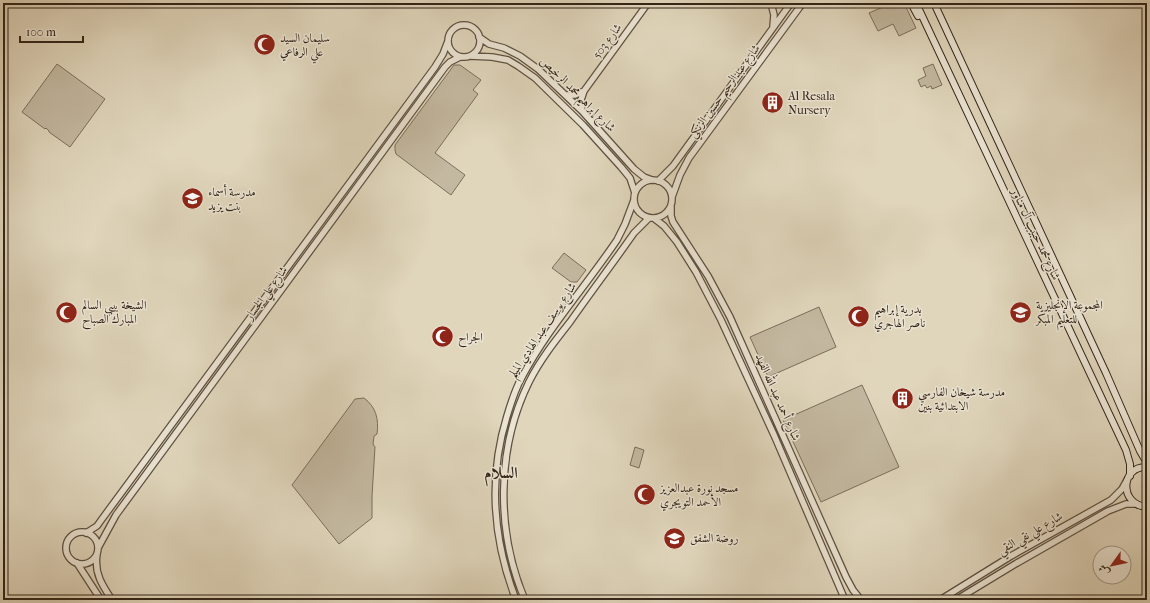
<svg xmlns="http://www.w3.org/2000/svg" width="1150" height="603" font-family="'IM FELL French Canon',Amiri,serif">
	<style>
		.green { fill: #c3b8a0; stroke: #7b6e5c }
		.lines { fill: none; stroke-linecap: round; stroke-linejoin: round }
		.tertiary-casing { stroke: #5e5142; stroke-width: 8 }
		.secondary-casing { stroke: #332519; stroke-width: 8 }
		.tertiary { stroke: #ebe4d3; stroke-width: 5.5 }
		.secondary { stroke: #ebe4d3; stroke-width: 6 }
		.labels { text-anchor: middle; stroke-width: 3; stroke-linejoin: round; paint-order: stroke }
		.poi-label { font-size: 12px; fill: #332519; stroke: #ebe4d3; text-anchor: start }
		.street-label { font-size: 12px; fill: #332519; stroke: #ebe4d3 }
		.district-label { font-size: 16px; font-weight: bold; fill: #332519; stroke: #ebe4d3 }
	</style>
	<rect width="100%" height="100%" fill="#e0d6bc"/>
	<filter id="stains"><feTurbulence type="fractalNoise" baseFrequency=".005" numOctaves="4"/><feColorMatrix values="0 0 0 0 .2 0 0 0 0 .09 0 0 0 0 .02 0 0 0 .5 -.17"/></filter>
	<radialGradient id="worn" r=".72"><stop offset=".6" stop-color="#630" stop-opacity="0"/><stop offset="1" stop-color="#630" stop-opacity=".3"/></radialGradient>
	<path class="green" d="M 892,3 L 904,3 L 916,28 L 899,36 L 893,24 L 878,31 L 869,13 Z
		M 57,64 L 105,99 L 70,147 L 49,132 L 49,131 L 46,128 L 45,129 L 22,112 Z
		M 933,64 L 942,85 L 932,89 L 931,86 L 927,88 L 925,85 L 921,87 L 918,80 L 926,76 L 923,68 Z
		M 454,65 L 460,65 L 481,80 L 473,90 L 478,94 L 435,153 L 465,175 L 451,195 L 396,154 L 395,150 L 395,145 Z
		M 564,253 L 586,270 L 577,282 L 571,282 L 552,268 Z
		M 819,307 L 836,347 L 768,377 L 750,337 Z
		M 862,385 L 899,467 L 821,502 L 783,420 Z
		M 364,398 C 376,407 379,419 377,434 L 374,436 L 373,444 L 375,447 L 372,496 L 372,518 L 339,544 L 292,485 L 355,399 Z
		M 635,447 L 644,450 L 639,468 L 630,465 Z"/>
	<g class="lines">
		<defs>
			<path id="tertiary" d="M 771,3 L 774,15 L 773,26
				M448 41a16 16 0 1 1 32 0a16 16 0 1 1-32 0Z
				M 479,37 L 489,44 L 504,48 L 520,56 L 538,69 L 582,111 L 634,169 L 644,177 L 652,180
				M 470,56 L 492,57 L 508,60 L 518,66 L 535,78 L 583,125 L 621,167 L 630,178 L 635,193
				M 566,95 L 575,95 L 584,91
				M 582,111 L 581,100 L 584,91 L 648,3
				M634 199a19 19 0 1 1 38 0a19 19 0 1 1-38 0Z
				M 658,181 L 673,166 L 791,3
				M 672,197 L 680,175 L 689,158 L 802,4
				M 671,206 L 671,216 L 673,222 L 708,276 L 730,317 L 846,577 L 853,590 L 861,600
				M 655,219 L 664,226 L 677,242 L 696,272 L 721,320 L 774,435 L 845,600
				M66 548a16 16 0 1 1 32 0a16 16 0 1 1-32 0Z
				M 86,533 L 97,526 L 102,519 L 435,67 L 443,54 L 448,41
				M 98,548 L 116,515 L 445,67 L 450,62 L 460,57
				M 97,554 C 94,573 102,585 112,600
				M 77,563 L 101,600
				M 516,600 C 493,540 488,478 507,416 C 511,403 515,389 522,377 C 548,328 586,286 617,240 L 625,224 L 634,200
				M 525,600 C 496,532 496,449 529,382 C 540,360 555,341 570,322 C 591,292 613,263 634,233 L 649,218
				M 940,600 L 1011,556 L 1111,500 L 1122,489 L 1127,480
				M 956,600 L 1017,563 L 1108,511 L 1126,504 L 1136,504"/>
			<path id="secondary" d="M 911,3 L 918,16
				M 916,3 L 1126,450 L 1130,464 L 1130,476
				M 934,3 L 1106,373 L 1140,451 L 1147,463
				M 800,6 L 803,3
				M 1147,467 C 1120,466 1119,505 1147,507"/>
		</defs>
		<use href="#tertiary" class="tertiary-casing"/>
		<use href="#secondary" class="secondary-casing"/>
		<use href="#tertiary" class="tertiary"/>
		<use href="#secondary" class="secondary"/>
	</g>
	<defs>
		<symbol id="mosque-disc" viewBox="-11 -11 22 22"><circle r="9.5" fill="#8f2418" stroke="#ebe4d3"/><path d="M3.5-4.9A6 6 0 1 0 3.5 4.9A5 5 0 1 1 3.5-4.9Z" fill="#fff"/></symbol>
		<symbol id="building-disc" viewBox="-11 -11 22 22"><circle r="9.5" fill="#8f2418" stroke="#ebe4d3"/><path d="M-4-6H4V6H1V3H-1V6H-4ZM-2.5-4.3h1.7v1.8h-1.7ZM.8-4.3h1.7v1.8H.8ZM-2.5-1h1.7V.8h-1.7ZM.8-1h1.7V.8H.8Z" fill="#fff"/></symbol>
		<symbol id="school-disc" viewBox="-11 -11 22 22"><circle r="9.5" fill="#8f2418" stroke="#ebe4d3"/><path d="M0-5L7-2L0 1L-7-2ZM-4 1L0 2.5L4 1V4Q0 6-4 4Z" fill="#fff"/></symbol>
	</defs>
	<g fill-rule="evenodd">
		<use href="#mosque-disc" x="252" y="32" width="25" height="25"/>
		<use href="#building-disc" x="760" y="90" width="25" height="25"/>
		<use href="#school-disc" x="180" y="186" width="25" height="25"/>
		<use href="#mosque-disc" x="54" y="300" width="25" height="25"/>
		<use href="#school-disc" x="1008" y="300" width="25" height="25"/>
		<use href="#mosque-disc" x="846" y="304" width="25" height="25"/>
		<use href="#mosque-disc" x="430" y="324" width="25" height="25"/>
		<use href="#building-disc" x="890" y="386" width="25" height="25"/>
		<use href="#mosque-disc" x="632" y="482" width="25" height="25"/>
		<use href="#school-disc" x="662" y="526" width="25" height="25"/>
	</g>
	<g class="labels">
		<g class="poi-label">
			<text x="280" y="42">سليمان السيد<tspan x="280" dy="14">علي الرفاعي</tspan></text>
			<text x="788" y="100">Al Resala<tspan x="788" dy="14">Nursery</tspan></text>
			<text x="208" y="196">مدرسة أسماء<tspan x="208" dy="14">بنت يزيد</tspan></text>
			<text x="82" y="309">الشيخة بيبي السالم<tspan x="82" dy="14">المبارك الصباح</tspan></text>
			<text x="1036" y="309">المجموعة الإنجليزية<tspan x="1036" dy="14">للتعليم المبكر</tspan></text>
			<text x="874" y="313">بدرية إبراهيم<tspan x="874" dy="14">ناصر الهاجري</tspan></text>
			<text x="458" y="341">الجراح</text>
			<text x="918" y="396">مدرسة شيخان الفارسي<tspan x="918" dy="14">الابتدائية بنين</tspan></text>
			<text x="660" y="492">مسجد نورة عبدالعزيز<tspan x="660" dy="14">الأحمد التويجري</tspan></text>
			<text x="690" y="542">روضة الشفق</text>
		</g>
		<g class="street-label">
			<text transform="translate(607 41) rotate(-54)" y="4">شارع 503</text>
			<text transform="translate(724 91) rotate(-54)" y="4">شارع عبدالرحيم حسين الزنكي</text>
			<text transform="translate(578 94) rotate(45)" y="4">شارع إبراهيم محمد الرخيص</text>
			<text transform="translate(1036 234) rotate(65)" y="4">شارع محمد حبيب آل مناور</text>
			<text transform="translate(266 293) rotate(-54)" y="4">شارع علي الجسار</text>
			<text transform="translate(542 330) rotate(-56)" y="4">شارع يوسف عبد الهادي الميلم</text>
			<text transform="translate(778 397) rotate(66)" y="4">شارع أحمد عبد الله الفهد</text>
			<text transform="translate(1030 533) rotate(-30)" y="4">شارع علي نقي النقي</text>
		</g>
		<g class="district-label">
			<text x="501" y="478">السلام</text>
		</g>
	</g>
	<rect width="1150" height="603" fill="none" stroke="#e0d6bc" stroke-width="16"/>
	<rect x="4" y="4" width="1142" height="595" fill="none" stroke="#332519" stroke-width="2"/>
	<rect x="8" y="8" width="1134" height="587" fill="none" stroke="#332519"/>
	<g transform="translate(1112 565) rotate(237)"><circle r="19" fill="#ebe4d3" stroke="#a19889"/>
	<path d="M0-3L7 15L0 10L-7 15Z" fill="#8f2418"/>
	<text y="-6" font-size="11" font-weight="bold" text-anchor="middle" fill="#332519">ش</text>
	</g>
	<path d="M20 36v6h63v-6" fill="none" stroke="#332519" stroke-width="2"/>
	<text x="26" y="36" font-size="12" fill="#332519" stroke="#ebe4d3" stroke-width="3" paint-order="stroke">100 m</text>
	<rect width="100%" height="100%" filter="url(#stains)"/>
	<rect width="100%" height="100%" fill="url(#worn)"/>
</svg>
